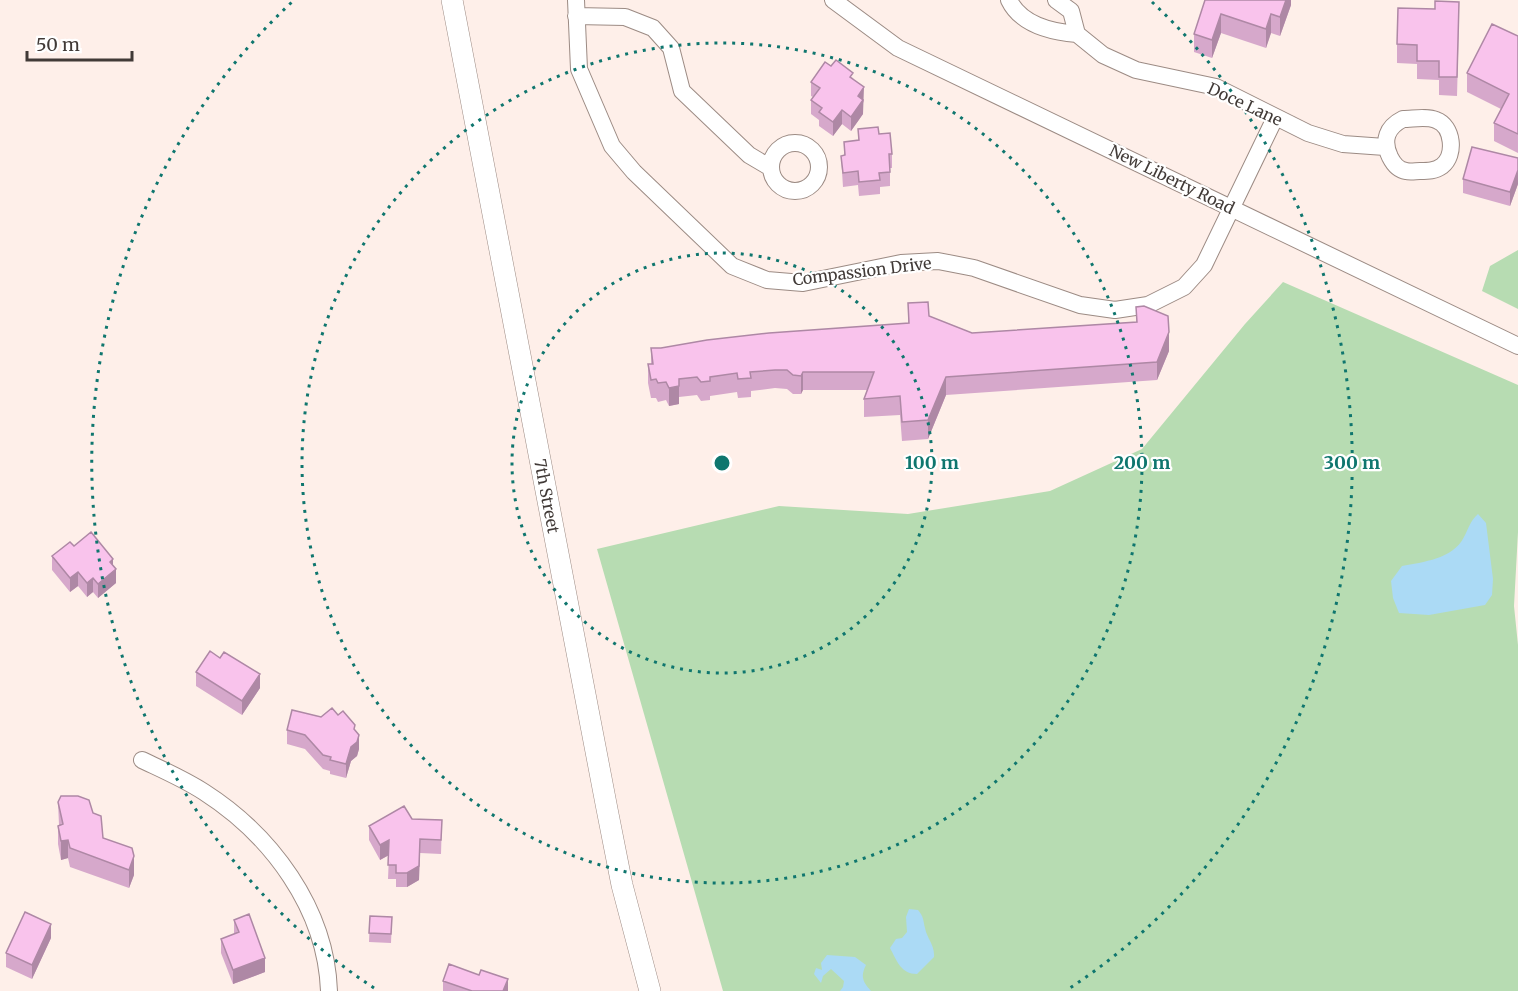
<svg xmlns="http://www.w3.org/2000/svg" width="1518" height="991" font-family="Merriweather,serif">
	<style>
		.green { fill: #b7dcb2 }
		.water { fill: #abdaf5 }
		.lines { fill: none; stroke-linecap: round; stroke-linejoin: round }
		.minor-casing { stroke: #9c8b84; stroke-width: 18 }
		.tertiary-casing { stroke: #9c8b84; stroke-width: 22 }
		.minor { stroke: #fff; stroke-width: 16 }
		.tertiary { stroke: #fff; stroke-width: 21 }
		.wall { fill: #d6a8cb }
		.shaded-wall { fill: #ae88a5 }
		.building { fill: #f9c3ec; stroke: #ae88a5; stroke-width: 1.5 }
		.ring { fill: none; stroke: #0f766e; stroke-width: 3; stroke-dasharray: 3 6 }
		.labels { text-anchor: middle; stroke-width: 4.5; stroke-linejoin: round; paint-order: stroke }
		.street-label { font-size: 16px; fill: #413a37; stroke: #fff }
		.centre { fill: #0f766e; stroke: #fff; stroke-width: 3 }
		.ring-label { font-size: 18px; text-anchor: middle; font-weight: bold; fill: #0f766e; stroke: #fff; stroke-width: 4.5; stroke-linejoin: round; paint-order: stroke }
	</style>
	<rect width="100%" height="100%" fill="#feefe9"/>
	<path class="green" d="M 1518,250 L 1518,309 L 1482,291 L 1490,266 Z
		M 1283,282 L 1518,385 L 1518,532 L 1514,606 L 1518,645 L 1518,991 L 723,991 L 597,549 L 779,506 L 908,514 L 1050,491 L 1142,449 L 1245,324 Z"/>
	<path class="water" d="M 1478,514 L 1486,523 L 1493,579 L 1492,595 L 1485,605 L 1429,615 L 1399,613 L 1393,598 L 1391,581 L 1402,566 C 1423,562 1453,559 1464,537 C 1469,528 1470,521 1478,514 Z
		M 909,909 L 918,910 C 924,917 923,920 925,928 C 927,939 935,945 934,957 L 917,974 C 901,974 897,961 890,948 L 896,939 L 902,938 L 907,932 L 906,917 Z
		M 827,955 L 855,957 L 866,965 C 860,977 863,982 871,991 L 840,991 L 843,987 L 844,981 L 831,969 L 823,976 L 821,983 L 814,974 L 816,968 L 822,970 L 821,963 Z"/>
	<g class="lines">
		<defs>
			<path id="minor" d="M 576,0 L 579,69 L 612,146 L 634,172 L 732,266 L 767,280 L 803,283 L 901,263 L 938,261 L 974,268 L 1080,305 L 1115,310 L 1148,305 L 1184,287 L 1204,265 L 1275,118
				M 833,0 L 898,48 L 1518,346
				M 1009,0 C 1021,25 1052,32 1077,34 L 1071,11 L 1056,0
				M 576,16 L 625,17 L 653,28 L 671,48 L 682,91 L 749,155 L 771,168
				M 1077,34 L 1103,55 L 1136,70 L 1216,87 L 1308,133 L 1343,144 L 1385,147
				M 1403,119 C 1413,119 1427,116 1436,120 C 1453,126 1456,155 1442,166 C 1435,171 1428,171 1420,171 C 1416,171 1410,172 1406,171 C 1398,170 1393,163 1390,157 C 1382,140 1387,127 1403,119 Z
				M771 167a24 24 0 1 1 48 0a24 24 0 1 1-48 0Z
				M 142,760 C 163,770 184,779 204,792 C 271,835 326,908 329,991"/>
			<path id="tertiary" d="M 452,0 L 607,809 L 622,885 L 650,991"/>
		</defs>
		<use href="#minor" class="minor-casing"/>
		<use href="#tertiary" class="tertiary-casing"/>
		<use href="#minor" class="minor"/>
		<use href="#tertiary" class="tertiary"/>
	</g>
	<path class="wall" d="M 1205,0 L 1291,0 L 1291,5 L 1280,36 L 1271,33 L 1266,48 L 1221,33 L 1212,58 L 1194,52 L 1194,34 Z
		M 1459,20 L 1457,96 L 1439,95 L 1439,80 L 1417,79 L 1417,64 L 1397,63 L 1397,44 Z
		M 1518,36 L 1518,153 L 1494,141 L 1494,123 L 1501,109 L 1467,92 L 1467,73 Z
		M 831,66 L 853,78 L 864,101 L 863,103 L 863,114 L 851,131 L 842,124 L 833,136 L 819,126 L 819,120 L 811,114 L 811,100 L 813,97 L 811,96 L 811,82 Z
		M 858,129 L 879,134 L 892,154 L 892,168 L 890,168 L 890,186 L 880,187 L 880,194 L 859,196 L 858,185 L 843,187 L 841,156 L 844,155 L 844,142 L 858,140 Z
		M 1518,158 L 1518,184 L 1510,206 L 1463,193 L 1463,179 Z
		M 908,303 L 929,316 L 972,333 L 1136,322 L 1136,307 L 1169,351 L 1157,380 L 946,395 L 928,439 L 902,441 L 900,415 L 864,417 L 864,399 L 867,390 L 803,390 L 801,394 L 793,394 L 787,389 L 775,388 L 751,391 L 751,397 L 738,398 L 737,392 L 710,396 L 710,400 L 701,401 L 697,395 L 679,397 L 679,404 L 669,406 L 666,400 L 658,402 L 656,398 L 651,398 L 648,383 L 648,364 L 651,364 L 651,348 L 661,348 L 908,323 Z
		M 74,546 L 113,566 L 116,583 L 98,598 L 93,592 L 87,597 L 78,586 L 70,592 L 52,570 L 52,556 Z
		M 196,672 L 260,688 L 242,715 L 196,686 Z
		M 338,715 L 355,731 L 359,749 L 357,756 L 351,761 L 346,778 L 330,774 L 330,771 L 323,769 L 305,749 L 287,744 L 287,730 L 321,717 Z
		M 58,802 L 93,813 L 103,838 L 134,875 L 129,888 L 70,867 L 68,858 L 61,860 L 58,844 L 58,826 L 59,825 Z
		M 412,819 L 442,820 L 441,854 L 420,853 L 419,880 L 407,887 L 396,887 L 396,879 L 388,879 L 389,855 L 380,860 L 369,840 L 369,826 Z
		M 370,916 L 392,917 L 391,943 L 369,942 Z
		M 234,920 L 265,972 L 233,984 L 221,953 L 221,939 L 234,934 Z
		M 51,938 L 32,979 L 6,967 L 6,953 Z
		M 443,981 L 508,991 L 443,991 Z"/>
	<path class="shaded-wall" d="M 1286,0 L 1291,0 L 1291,5 L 1280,36 L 1280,17 Z
		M 1221,14 L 1221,33 L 1212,58 L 1212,40 Z
		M 1271,14 L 1271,33 L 1266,48 L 1266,29 Z
		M 864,87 L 863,114 L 851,131 L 851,117 L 858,96 Z
		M 842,110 L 842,124 L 833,136 L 833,122 Z
		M 1518,170 L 1518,184 L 1510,206 L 1510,192 Z
		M 1169,332 L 1169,351 L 1157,380 L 1157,362 Z
		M 803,372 L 803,390 L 801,394 L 801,376 Z
		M 946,377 L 946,395 L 928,439 L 928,420 Z
		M 679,386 L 679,404 L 669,406 L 669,388 Z
		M 113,559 L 113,572 L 116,569 L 116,583 L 98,598 L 98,584 L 110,562 Z
		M 78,572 L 78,586 L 70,592 L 70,578 Z
		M 93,578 L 93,592 L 87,597 L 87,583 Z
		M 260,674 L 260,688 L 242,715 L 242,701 Z
		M 359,735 L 359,749 L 357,756 L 351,761 L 346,778 L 346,764 L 351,747 Z
		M 420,839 L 419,880 L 407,887 L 407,873 Z
		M 68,840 L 68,858 L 61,860 L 61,841 Z
		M 389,840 L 389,855 L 380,860 L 380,845 Z
		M 134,856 L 134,875 L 129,888 L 129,870 Z
		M 51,924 L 51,938 L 32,979 L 32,965 Z
		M 265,958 L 265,972 L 233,984 L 233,970 Z
		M 508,979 L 508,991 L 503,991 Z"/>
	<path class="building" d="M 1205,0 L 1286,0 L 1280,17 L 1271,14 L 1266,29 L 1221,14 L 1212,40 L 1194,34 Z
		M 1435,1 L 1459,2 L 1457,77 L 1439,77 L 1439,61 L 1417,61 L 1417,45 L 1397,44 L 1398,8 L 1435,9 Z
		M 1492,24 L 1518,36 L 1518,134 L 1494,123 L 1509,94 L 1467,73 Z
		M 836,60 L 853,73 L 850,77 L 864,87 L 858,96 L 863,100 L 851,117 L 842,110 L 833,122 L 819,112 L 822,108 L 811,100 L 820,88 L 811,82 L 825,62 L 831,66 Z
		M 878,127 L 879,134 L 890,133 L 892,154 L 889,154 L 890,172 L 879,173 L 880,180 L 859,182 L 858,171 L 843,173 L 841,156 L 845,155 L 844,142 L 859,140 L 858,129 Z
		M 1472,147 L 1518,158 L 1518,170 L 1510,192 L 1463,179 Z
		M 928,302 L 929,316 L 972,333 L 1137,322 L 1136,307 L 1144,306 L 1168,316 L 1169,332 L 1157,362 L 946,377 L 928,420 L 902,422 L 900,396 L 864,399 L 874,372 L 803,372 L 801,376 L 793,375 L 787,370 L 775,370 L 750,372 L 751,378 L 738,379 L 737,373 L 710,377 L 710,381 L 701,382 L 697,377 L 679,379 L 679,386 L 669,388 L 666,382 L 658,383 L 656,379 L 651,380 L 648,364 L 653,364 L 651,348 L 661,348 L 707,340 L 769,333 L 909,323 L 908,303 Z
		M 91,532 L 113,559 L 110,562 L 116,569 L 98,584 L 93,578 L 87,583 L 78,572 L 70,578 L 52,556 L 70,542 L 74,546 Z
		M 210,651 L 220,658 L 224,652 L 260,674 L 242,701 L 196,672 Z
		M 332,708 L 338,715 L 343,711 L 355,725 L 354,729 L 359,735 L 357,742 L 351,747 L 346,764 L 330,760 L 331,757 L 323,755 L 305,735 L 287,730 L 292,710 L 321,717 Z
		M 61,796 L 78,796 L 89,800 L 93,813 L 101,816 L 103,838 L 132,848 L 134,856 L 129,870 L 70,848 L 68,840 L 61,841 L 58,826 L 63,824 L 58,802 Z
		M 404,806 L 412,819 L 442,820 L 441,840 L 420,839 L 419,866 L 407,873 L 396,873 L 396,865 L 388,865 L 389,840 L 380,845 L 369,826 Z
		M 25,912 L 51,924 L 32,965 L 6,953 Z
		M 249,914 L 265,958 L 233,970 L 221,939 L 239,932 L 234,920 Z
		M 370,916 L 392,917 L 391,934 L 369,933 Z
		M 449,964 L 479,975 L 481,970 L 508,979 L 503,991 L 472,991 L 443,981 Z"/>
	<g class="ring">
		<circle cx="722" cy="463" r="210"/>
		<circle cx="722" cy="463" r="420"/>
		<path d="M374 988A630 630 0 0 1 292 2M1152 2A630 630 0 0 1 1070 988"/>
	</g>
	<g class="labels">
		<g class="street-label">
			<text transform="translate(1245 104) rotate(25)" y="6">Doce Lane</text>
			<text transform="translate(1172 179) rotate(26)" y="6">New Liberty Road</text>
			<text transform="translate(862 271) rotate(-7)" y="6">Compassion Drive</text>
			<text transform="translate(547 496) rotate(79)" y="6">7th Street</text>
		</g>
	</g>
	<circle cx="722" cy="463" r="9" class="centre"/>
	<g class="ring-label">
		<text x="932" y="469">100 m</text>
		<text x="1142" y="469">200 m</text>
		<text x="1352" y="469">300 m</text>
	</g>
	<path d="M27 51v9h105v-9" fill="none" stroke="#413a37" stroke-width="3"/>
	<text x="36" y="51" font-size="18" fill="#413a37" stroke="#ffffff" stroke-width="4.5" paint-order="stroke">50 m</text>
</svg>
